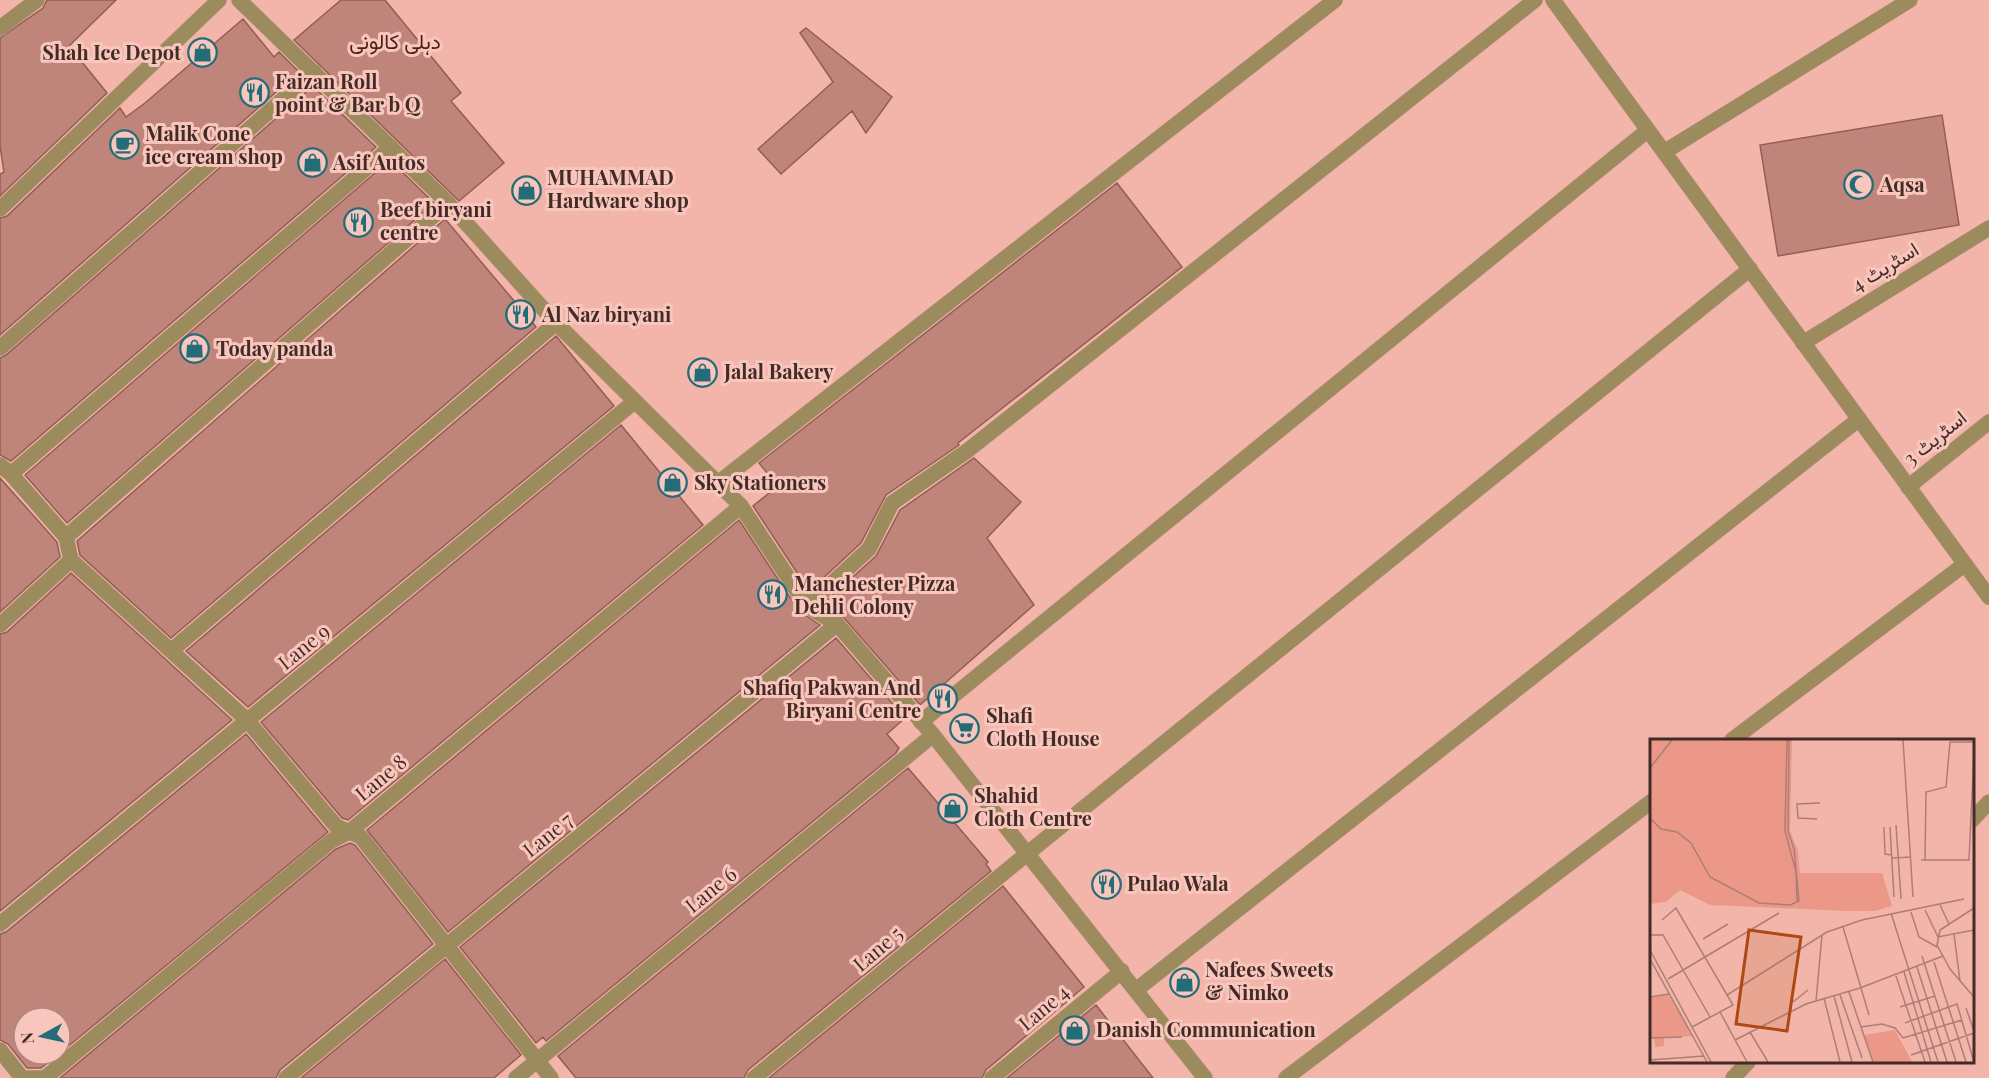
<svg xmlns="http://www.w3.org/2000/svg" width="1989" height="1078" font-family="'Playfair Display',Vazirmatn,serif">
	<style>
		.building { fill: #bf857a; stroke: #945d53; stroke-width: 1.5 }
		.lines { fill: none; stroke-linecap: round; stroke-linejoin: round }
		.service-casing { stroke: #cc978c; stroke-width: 16 }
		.minor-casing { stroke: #cc978c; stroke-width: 16 }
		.service { stroke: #9c8b5c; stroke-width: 15 }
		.minor { stroke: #9c8b5c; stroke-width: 15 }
		.labels { text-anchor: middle; stroke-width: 6; stroke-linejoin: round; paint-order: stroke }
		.poi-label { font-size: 20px; font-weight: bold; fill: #432b26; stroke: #f8c6bc; text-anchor: start }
		.street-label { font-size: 20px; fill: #432b26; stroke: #f8c6bc }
		.neighbourhood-label { font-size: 21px; fill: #4d1d16; stroke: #f8c6bc }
		.inset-road { fill: none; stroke: #ad7e75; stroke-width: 1.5 }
		.view { fill: #ae4915; fill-opacity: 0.15; stroke: #ae4915; stroke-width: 3 }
		.inset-edge { fill: none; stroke: #432b26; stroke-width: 3 }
	</style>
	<rect width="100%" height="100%" fill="#f3b5a9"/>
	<path class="building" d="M 47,0 L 116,0 L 69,46 L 107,93 L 0,196 L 0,174 L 4,172 L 0,146 L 0,38 L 43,8 Z
		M 341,0 L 385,0 L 461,93 L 451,101 L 504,163 L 459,201 L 294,40 Z
		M 243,19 L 274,57 L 279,52 L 299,72 L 0,335 L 0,218 L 7,216 L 120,108 L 126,117 L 145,103 Z
		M 806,28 L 892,97 L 866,133 L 852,111 L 781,174 L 758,149 L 833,82 L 800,33 Z
		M 313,86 L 376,147 L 11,461 L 0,455 L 0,358 L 6,355 Z
		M 1942,115 L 1959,225 L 1778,256 L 1760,145 Z
		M 390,160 L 434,203 L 67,523 L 25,475 Z
		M 1117,183 L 1182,267 L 958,443 L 959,445 L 886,495 L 861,543 L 809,591 L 753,506 L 778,486 L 759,463 Z
		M 445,219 L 536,327 L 171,638 L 80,555 L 77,541 Z
		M 556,336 L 614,406 L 248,707 L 186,651 Z
		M 621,425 L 703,525 L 348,820 L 342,818 L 261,722 Z
		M 974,458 L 1021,502 L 987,538 L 1034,605 L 920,705 L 844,618 L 823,604 L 876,556 L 900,510 Z
		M 0,478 L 57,542 L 60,557 L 0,612 Z
		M 739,520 L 799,611 L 820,625 L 448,932 L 367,830 Z
		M 71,573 L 232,720 L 0,911 L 0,634 L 7,632 Z
		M 836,638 L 905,718 L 887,734 L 899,748 L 896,753 L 546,1041 L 543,1037 L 536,1043 L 460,947 Z
		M 246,734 L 328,832 L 60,1053 L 60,1018 L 24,1018 L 24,1054 L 59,1054 L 41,1068 L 27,1068 L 8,1044 L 0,1040 L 0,934 L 6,932 Z
		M 908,768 L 988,862 L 986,864 L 991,871 L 748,1070 L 744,1078 L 576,1078 L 558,1056 Z
		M 350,843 L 355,845 L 433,944 L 280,1070 L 276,1078 L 60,1078 L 336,849 Z
		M 1003,886 L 1084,987 L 986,1070 L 982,1078 L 769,1078 Z
		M 445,959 L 521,1055 L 494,1078 L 301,1078 Z
		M 1096,1005 L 1153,1078 L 1007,1078 Z"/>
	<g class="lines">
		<defs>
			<path id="service" d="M 0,28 L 37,0
				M 1664,152 L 1910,0
				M 0,209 L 219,0
				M 1803,343 L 1989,228
				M 0,348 L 314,72
				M 0,465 L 11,474 L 66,537 L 71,560 L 247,720 L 336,826 L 361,837 L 551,1078
				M 11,474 L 391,147
				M 718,483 L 1335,0
				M 1908,487 L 1989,422
				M 66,537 L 448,203
				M 807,606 L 869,549 L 892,503 L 967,451 L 1535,0
				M 0,625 L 71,560
				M 172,650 L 556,323
				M 921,722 L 1648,130
				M 1732,740 L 1965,564
				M 1972,820 L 1989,802
				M 0,924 L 634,402
				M 1136,990 L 1859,419
				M 45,1078 L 331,841 L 349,832 L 741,506
				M 286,1078 L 837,624
				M 516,1078 L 933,735
				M 754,1078 L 1028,853 L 1750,269
				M 992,1078 L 1122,971
				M 1286,1078 L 1652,801
				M 1733,1078 L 1748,1062"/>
			<path id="minor" d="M 239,0 L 448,203 L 556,323 L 741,506 L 807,606 L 837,624 L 933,735 L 1205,1078
				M 1553,0 L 1989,597
				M 0,1050 L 22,1078
				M 24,1078 L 49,1078"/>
		</defs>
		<use href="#service" class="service-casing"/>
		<use href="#minor" class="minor-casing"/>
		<use href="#service" class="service"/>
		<use href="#minor" class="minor"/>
	</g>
	<defs>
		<symbol id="shop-ring" viewBox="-11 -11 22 22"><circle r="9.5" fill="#f8c6bc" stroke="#246c78" stroke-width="1.5"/><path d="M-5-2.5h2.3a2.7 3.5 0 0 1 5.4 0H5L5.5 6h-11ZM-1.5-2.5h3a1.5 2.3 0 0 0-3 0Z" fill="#246c78"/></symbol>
		<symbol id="restaurant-ring" viewBox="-11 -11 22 22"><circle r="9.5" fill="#f8c6bc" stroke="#246c78" stroke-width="1.5"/><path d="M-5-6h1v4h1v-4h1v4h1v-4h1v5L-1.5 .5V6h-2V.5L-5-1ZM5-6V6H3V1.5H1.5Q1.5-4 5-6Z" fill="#246c78"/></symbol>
		<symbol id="cafe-ring" viewBox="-11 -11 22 22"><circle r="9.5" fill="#f8c6bc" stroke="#246c78" stroke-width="1.5"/><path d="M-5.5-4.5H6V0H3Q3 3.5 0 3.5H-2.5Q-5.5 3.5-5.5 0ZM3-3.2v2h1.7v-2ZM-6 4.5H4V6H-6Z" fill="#246c78"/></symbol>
		<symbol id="mosque-ring" viewBox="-11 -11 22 22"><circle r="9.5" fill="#f8c6bc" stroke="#246c78" stroke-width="1.5"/><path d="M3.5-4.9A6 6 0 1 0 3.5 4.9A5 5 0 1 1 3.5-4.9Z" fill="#246c78"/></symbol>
		<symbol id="supermarket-ring" viewBox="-11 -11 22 22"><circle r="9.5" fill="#f8c6bc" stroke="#246c78" stroke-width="1.5"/><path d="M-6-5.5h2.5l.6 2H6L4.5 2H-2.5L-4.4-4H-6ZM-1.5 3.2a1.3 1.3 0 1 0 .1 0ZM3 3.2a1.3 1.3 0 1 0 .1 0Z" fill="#246c78"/></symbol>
	</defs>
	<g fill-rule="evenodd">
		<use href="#shop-ring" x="186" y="36" width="33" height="33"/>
		<use href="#restaurant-ring" x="238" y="76" width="33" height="33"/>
		<use href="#cafe-ring" x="108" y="128" width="33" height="33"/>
		<use href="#shop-ring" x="296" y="146" width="33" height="33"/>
		<use href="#mosque-ring" x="1842" y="168" width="33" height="33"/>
		<use href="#shop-ring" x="510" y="174" width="33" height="33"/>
		<use href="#restaurant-ring" x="342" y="206" width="33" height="33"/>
		<use href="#restaurant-ring" x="504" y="298" width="33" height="33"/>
		<use href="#shop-ring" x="178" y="332" width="33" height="33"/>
		<use href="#shop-ring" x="686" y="356" width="33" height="33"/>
		<use href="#shop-ring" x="656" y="466" width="33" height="33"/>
		<use href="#restaurant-ring" x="756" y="578" width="33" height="33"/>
		<use href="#restaurant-ring" x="926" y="682" width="33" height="33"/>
		<use href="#supermarket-ring" x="948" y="712" width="33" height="33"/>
		<use href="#shop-ring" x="936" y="792" width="33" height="33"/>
		<use href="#restaurant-ring" x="1090" y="868" width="33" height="33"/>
		<use href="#shop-ring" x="1168" y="966" width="33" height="33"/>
		<use href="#shop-ring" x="1058" y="1014" width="33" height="33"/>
	</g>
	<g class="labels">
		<g class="poi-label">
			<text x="181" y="60" text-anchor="end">Shah Ice Depot</text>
			<text x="275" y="89">Faizan Roll<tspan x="275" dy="23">point &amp; Bar b Q</tspan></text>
			<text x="145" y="141">Malik Cone<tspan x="145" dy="23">ice cream shop</tspan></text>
			<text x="333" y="170">Asif Autos</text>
			<text x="547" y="185">MUHAMMAD<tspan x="547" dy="23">Hardware shop</tspan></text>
			<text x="1880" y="192">Aqsa</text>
			<text x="380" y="217">Beef biryani<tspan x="380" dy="23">centre</tspan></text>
			<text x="542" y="322">Al Naz biryani</text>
			<text x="216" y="356">Today panda</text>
			<text x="724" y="379">Jalal Bakery</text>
			<text x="694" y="490">Sky Stationers</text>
			<text x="794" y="591">Manchester Pizza<tspan x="794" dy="23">Dehli Colony</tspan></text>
			<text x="921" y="695" text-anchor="end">Shafiq Pakwan And<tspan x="921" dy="23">Biryani Centre</tspan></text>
			<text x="986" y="723">Shafi<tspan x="986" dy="23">Cloth House</tspan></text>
			<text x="974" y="803">Shahid<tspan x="974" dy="23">Cloth Centre</tspan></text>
			<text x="1127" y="891">Pulao Wala</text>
			<text x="1205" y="977">Nafees Sweets<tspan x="1205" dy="23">&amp; Nimko</tspan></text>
			<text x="1096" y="1037">Danish Communication</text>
		</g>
		<g class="street-label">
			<text transform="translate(1885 267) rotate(-32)" y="7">اسٹریٹ 4</text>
			<text transform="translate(1935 438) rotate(-39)" y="7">اسٹریٹ 3</text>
			<text transform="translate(304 647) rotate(-39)" y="7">Lane 9</text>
			<text transform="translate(381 778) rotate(-40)" y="7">Lane 8</text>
			<text transform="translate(548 835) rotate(-39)" y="7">Lane 7</text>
			<text transform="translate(711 890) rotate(-39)" y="7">Lane 6</text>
			<text transform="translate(878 949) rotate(-40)" y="7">Lane 5</text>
			<text transform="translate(1044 1008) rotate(-40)" y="7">Lane 4</text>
		</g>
		<g class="neighbourhood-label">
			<text x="395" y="49">دہلی کالونی</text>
		</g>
	</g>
	<g transform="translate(1650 739)">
		<rect width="324" height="324" fill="#f3b5a9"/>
		<path d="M 0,1 L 142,1 L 140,92 L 148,112 L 150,134 L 232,134 L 242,167 L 225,172 L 198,172 L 60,166 L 30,151 L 16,163 L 0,165 ZM 18,255 L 43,297 L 14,299 L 14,307 L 5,308 L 4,299 L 0,299 L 0,259 ZM 245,291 L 262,323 L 224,323 L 214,296 Z" fill="#eb9889"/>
		<path class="inset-road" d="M 137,1 L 135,92 L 146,133 L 147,162M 253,1 L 263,158M 0,29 L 22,1M 0,79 L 11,90 L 27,93 L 41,104 L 60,138 L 109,164 L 140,166 L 149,162 L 144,110 L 138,92 L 139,1M 167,80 L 148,79 L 147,65 L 170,64M 246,86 L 251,160M 234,88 L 235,115 L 242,116M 240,88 L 244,158M 242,119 L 261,118M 271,121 L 319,121 L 324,13M 275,121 L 276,53 L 296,48 L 300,3 L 324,3M 290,166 L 299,185M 324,169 L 290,191 L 287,206 L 300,230 L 324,258M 275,171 L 288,198 L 324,191M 261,173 L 269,198 L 287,208M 241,174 L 288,323M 12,181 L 26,169 L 83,266 L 42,288M 193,188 L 219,276M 304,195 L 310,242M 0,196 L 13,196 L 60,278M 53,200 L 78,185M 0,211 L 61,323M 272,217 L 306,323M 0,220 L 57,323M 284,223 L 316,323M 267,228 L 297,323M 254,233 L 281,323M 246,237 L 275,323M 18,240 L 129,174M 199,253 L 223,323M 77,256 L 177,193 L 212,181 L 314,160M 190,256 L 212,319M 184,257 L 202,323M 0,258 L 19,255M 174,259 L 190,323M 166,262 L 172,196M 143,263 L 158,251M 250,268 L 285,257M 316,269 L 324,292M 70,273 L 97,323M 255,284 L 307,265 L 324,323M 211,288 L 232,285 L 245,289 L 253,299 L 312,281M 100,293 L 118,323M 0,299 L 32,298M 85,301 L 156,265 L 210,249 L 293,217M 261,316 L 324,294M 0,321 L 54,317"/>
		<path class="view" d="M 99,191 L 151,198 L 137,292 L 86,285 Z"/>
		<rect width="324" height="324" class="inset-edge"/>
	</g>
	<g transform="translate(42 1036) rotate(262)"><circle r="28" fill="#f8c6bc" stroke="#b08880" stroke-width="1.5"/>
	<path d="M0-4.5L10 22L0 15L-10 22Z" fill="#246c78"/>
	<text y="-9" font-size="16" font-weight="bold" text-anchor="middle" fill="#432b26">N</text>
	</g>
</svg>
